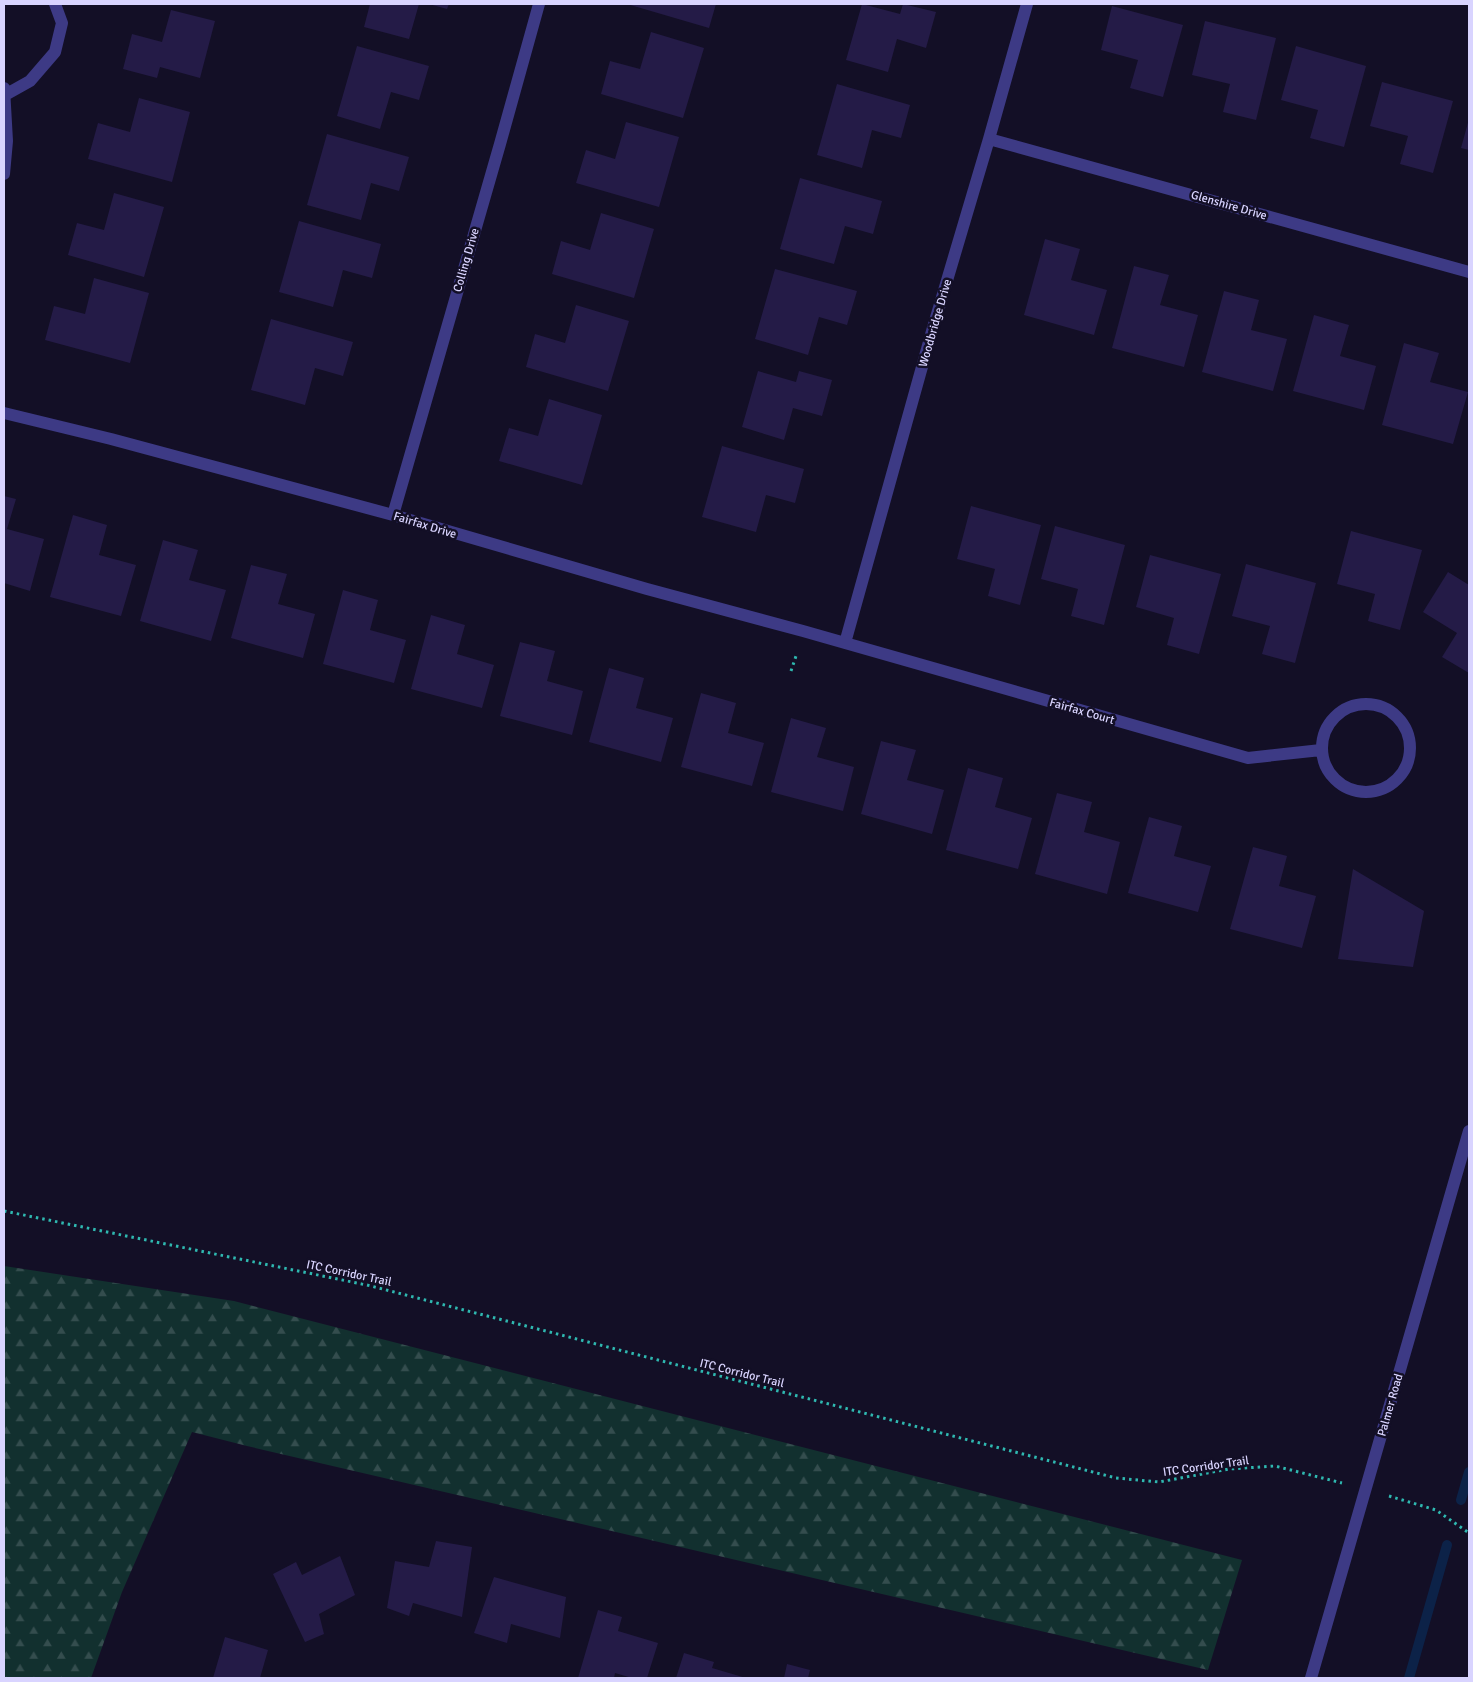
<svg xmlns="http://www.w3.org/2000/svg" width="1473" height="1682" font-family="Signika,sans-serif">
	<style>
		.forest { fill: url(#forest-firs) }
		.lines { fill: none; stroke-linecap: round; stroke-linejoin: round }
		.stream { stroke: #0c2248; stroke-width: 10 }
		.building { fill: #241b47 }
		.path { stroke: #2fb8b0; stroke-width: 3; stroke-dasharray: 2.5 4; stroke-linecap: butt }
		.minor { stroke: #3d3a85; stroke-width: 12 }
		.labels { text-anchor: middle; stroke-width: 5; stroke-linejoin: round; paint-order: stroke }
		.street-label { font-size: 12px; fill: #d9d4ff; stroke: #130f26 }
	</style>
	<defs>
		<pattern id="forest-firs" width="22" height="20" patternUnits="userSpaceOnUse" patternTransform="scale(1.25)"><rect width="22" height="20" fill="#12302f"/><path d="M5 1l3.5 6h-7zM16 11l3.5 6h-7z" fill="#344d4e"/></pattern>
	</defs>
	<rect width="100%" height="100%" fill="#130f26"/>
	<path class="forest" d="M 4,1266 L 234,1301 L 1242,1560 L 1208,1670 L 247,1446 L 192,1432 L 122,1592 L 91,1678 L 4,1678 Z"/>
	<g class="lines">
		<path class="stream" d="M 1461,1500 L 1469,1472
			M 1409,1678 L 1447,1545"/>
	</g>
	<path class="building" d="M 370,4 L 419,4 L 409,39 L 364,27 Z
		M 429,4 L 449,4 L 447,9 Z
		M 627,4 L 716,4 L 709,28 Z
		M 862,4 L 900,14 L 903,4 L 936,12 L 926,48 L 897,39 L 888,72 L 846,60 Z
		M 1112,6 L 1183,25 L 1163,97 L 1130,88 L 1138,60 L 1101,50 Z
		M 171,10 L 215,21 L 200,78 L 160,67 L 157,78 L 123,69 L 132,34 L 162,42 Z
		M 1205,21 L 1276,38 L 1256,120 L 1223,112 L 1230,84 L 1192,75 Z
		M 651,32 L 704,48 L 683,118 L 601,94 L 610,61 L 640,69 Z
		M 357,46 L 429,66 L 419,100 L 391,92 L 380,129 L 337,116 Z
		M 1296,46 L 1366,66 L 1344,147 L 1310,138 L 1318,110 L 1281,100 Z
		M 1382,82 L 1453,101 L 1433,173 L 1400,164 L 1408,136 L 1370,126 Z
		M 837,84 L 910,105 L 901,138 L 872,130 L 862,168 L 817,155 Z
		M 139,98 L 190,112 L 172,182 L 88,159 L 98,123 L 130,132 Z
		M 1469,119 L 1469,150 L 1461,148 Z
		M 626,122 L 679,137 L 659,207 L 576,183 L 586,150 L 615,159 Z
		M 327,134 L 409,157 L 399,191 L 371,183 L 361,220 L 307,205 Z
		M 800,178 L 882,201 L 873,234 L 845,226 L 834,264 L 780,249 Z
		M 114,193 L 164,207 L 144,277 L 68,255 L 77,223 L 104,230 Z
		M 601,213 L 654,229 L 634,298 L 552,274 L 561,241 L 590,250 Z
		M 299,221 L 381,244 L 372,278 L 343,270 L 333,307 L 279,292 Z
		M 1045,239 L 1080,249 L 1071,280 L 1107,290 L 1094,335 L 1024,315 Z
		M 1134,266 L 1169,275 L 1160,305 L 1198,315 L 1184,367 L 1112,348 Z
		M 775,269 L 857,291 L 847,325 L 819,317 L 808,355 L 755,339 Z
		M 94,278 L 149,293 L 130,363 L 45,340 L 54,306 L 85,314 Z
		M 1224,291 L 1259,300 L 1251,330 L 1287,339 L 1273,391 L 1202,372 Z
		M 576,305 L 629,321 L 608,391 L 526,367 L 535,334 L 565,343 Z
		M 1314,315 L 1349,325 L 1340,356 L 1376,366 L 1364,410 L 1293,391 Z
		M 271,319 L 353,342 L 343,376 L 315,368 L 305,405 L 251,390 Z
		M 1404,343 L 1439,353 L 1430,382 L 1468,392 L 1453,444 L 1382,425 Z
		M 758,371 L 796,382 L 799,371 L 832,380 L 822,416 L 793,408 L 784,440 L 742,427 Z
		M 549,399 L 602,415 L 582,485 L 499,461 L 509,428 L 538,436 Z
		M 722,446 L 804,469 L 795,503 L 766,495 L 756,532 L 702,517 Z
		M 4,496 L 16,499 L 7,529 L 44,539 L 30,591 L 4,583 Z
		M 971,506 L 1041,525 L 1020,605 L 988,596 L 995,569 L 957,559 Z
		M 73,515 L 107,525 L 99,555 L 136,565 L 121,616 L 50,597 Z
		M 1055,526 L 1125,545 L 1104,625 L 1071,616 L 1078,589 L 1041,579 Z
		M 1351,531 L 1422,550 L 1400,630 L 1368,621 L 1375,594 L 1337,584 Z
		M 163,540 L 198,550 L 189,580 L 226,590 L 211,641 L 140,621 Z
		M 1150,555 L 1221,574 L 1199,654 L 1167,645 L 1174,618 L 1136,607 Z
		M 1246,564 L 1316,583 L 1295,663 L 1262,654 L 1270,626 L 1232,616 Z
		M 251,565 L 287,574 L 278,604 L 315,614 L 303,658 L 231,638 Z
		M 1448,572 L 1469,585 L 1469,673 L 1442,657 L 1457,633 L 1423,612 Z
		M 343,590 L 378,600 L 370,630 L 406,640 L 394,683 L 323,664 Z
		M 431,615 L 465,625 L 457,654 L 494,665 L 482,708 L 411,689 Z
		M 520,642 L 555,651 L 547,681 L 583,691 L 572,735 L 500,716 Z
		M 609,668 L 644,678 L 636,708 L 673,718 L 661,762 L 589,742 Z
		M 701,693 L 736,703 L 728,733 L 764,743 L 752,786 L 681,767 Z
		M 791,718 L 826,728 L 817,757 L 854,767 L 843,811 L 771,792 Z
		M 881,741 L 916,750 L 907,780 L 944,790 L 932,834 L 861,814 Z
		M 968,768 L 1003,778 L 995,807 L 1032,818 L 1018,869 L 946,850 Z
		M 1057,793 L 1092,802 L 1084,832 L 1120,842 L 1107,894 L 1035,874 Z
		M 1149,817 L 1182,826 L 1174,856 L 1211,866 L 1198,912 L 1128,893 Z
		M 1253,847 L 1287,856 L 1279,886 L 1316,896 L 1302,948 L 1230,929 Z
		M 1353,869 L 1424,911 L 1413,967 L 1338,959 Z
		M 436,1541 L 472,1547 L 462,1617 L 413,1603 L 409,1616 L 387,1608 L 395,1561 L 429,1567 Z
		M 340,1556 L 355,1595 L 319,1614 L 324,1634 L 305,1642 L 273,1574 L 296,1562 L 302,1575 Z
		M 494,1577 L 566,1597 L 560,1638 L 511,1624 L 507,1643 L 474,1633 Z
		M 598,1610 L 622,1617 L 618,1631 L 658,1643 L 647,1678 L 632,1678 L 615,1673 L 614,1678 L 578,1678 Z
		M 225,1637 L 268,1650 L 260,1678 L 213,1678 Z
		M 684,1653 L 714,1662 L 712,1668 L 746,1678 L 676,1678 Z
		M 787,1664 L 810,1670 L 808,1678 L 784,1678 Z"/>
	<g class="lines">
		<path class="path" d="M 791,671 L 797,653
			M 4,1211 L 367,1285 L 1116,1478 L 1159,1482 L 1229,1469 L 1275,1466 L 1342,1483
			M 1389,1496 L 1436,1510 L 1469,1533"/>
		<path class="minor" d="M 4,88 L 7,141 L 4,174
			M 5,95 L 30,81 L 55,52 L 62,23 L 55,4
			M 989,139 L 1469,272
			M 4,413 L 111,439 L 393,515 L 647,589 L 803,631 L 1248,758 L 1321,750
			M 393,515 L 500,144 L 539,4
			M 845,643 L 932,331 L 989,139 L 1027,4
			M1322 748a44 44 0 1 1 88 0a44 44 0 1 1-88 0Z
			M 1311,1678 L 1469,1131"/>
	</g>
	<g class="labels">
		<g class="street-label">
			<text transform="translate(1229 205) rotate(16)" y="4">Glenshire Drive</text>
			<text transform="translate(466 260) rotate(-74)" y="4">Colling Drive</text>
			<text transform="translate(935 323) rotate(-74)" y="4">Woodbridge Drive</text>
			<text transform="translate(425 525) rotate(17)" y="4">Fairfax Drive</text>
			<text transform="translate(1082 711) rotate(16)" y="4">Fairfax Court</text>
			<text transform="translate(349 1273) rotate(12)" y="4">ITC Corridor Trail</text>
			<text transform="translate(742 1373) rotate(14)" y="4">ITC Corridor Trail</text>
			<text transform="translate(1390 1405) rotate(-74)" y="4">Palmer Road</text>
			<text transform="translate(1206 1466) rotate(-8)" y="4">ITC Corridor Trail</text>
		</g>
	</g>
	<rect width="1473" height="1682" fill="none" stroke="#d9d4ff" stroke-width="10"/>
</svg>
